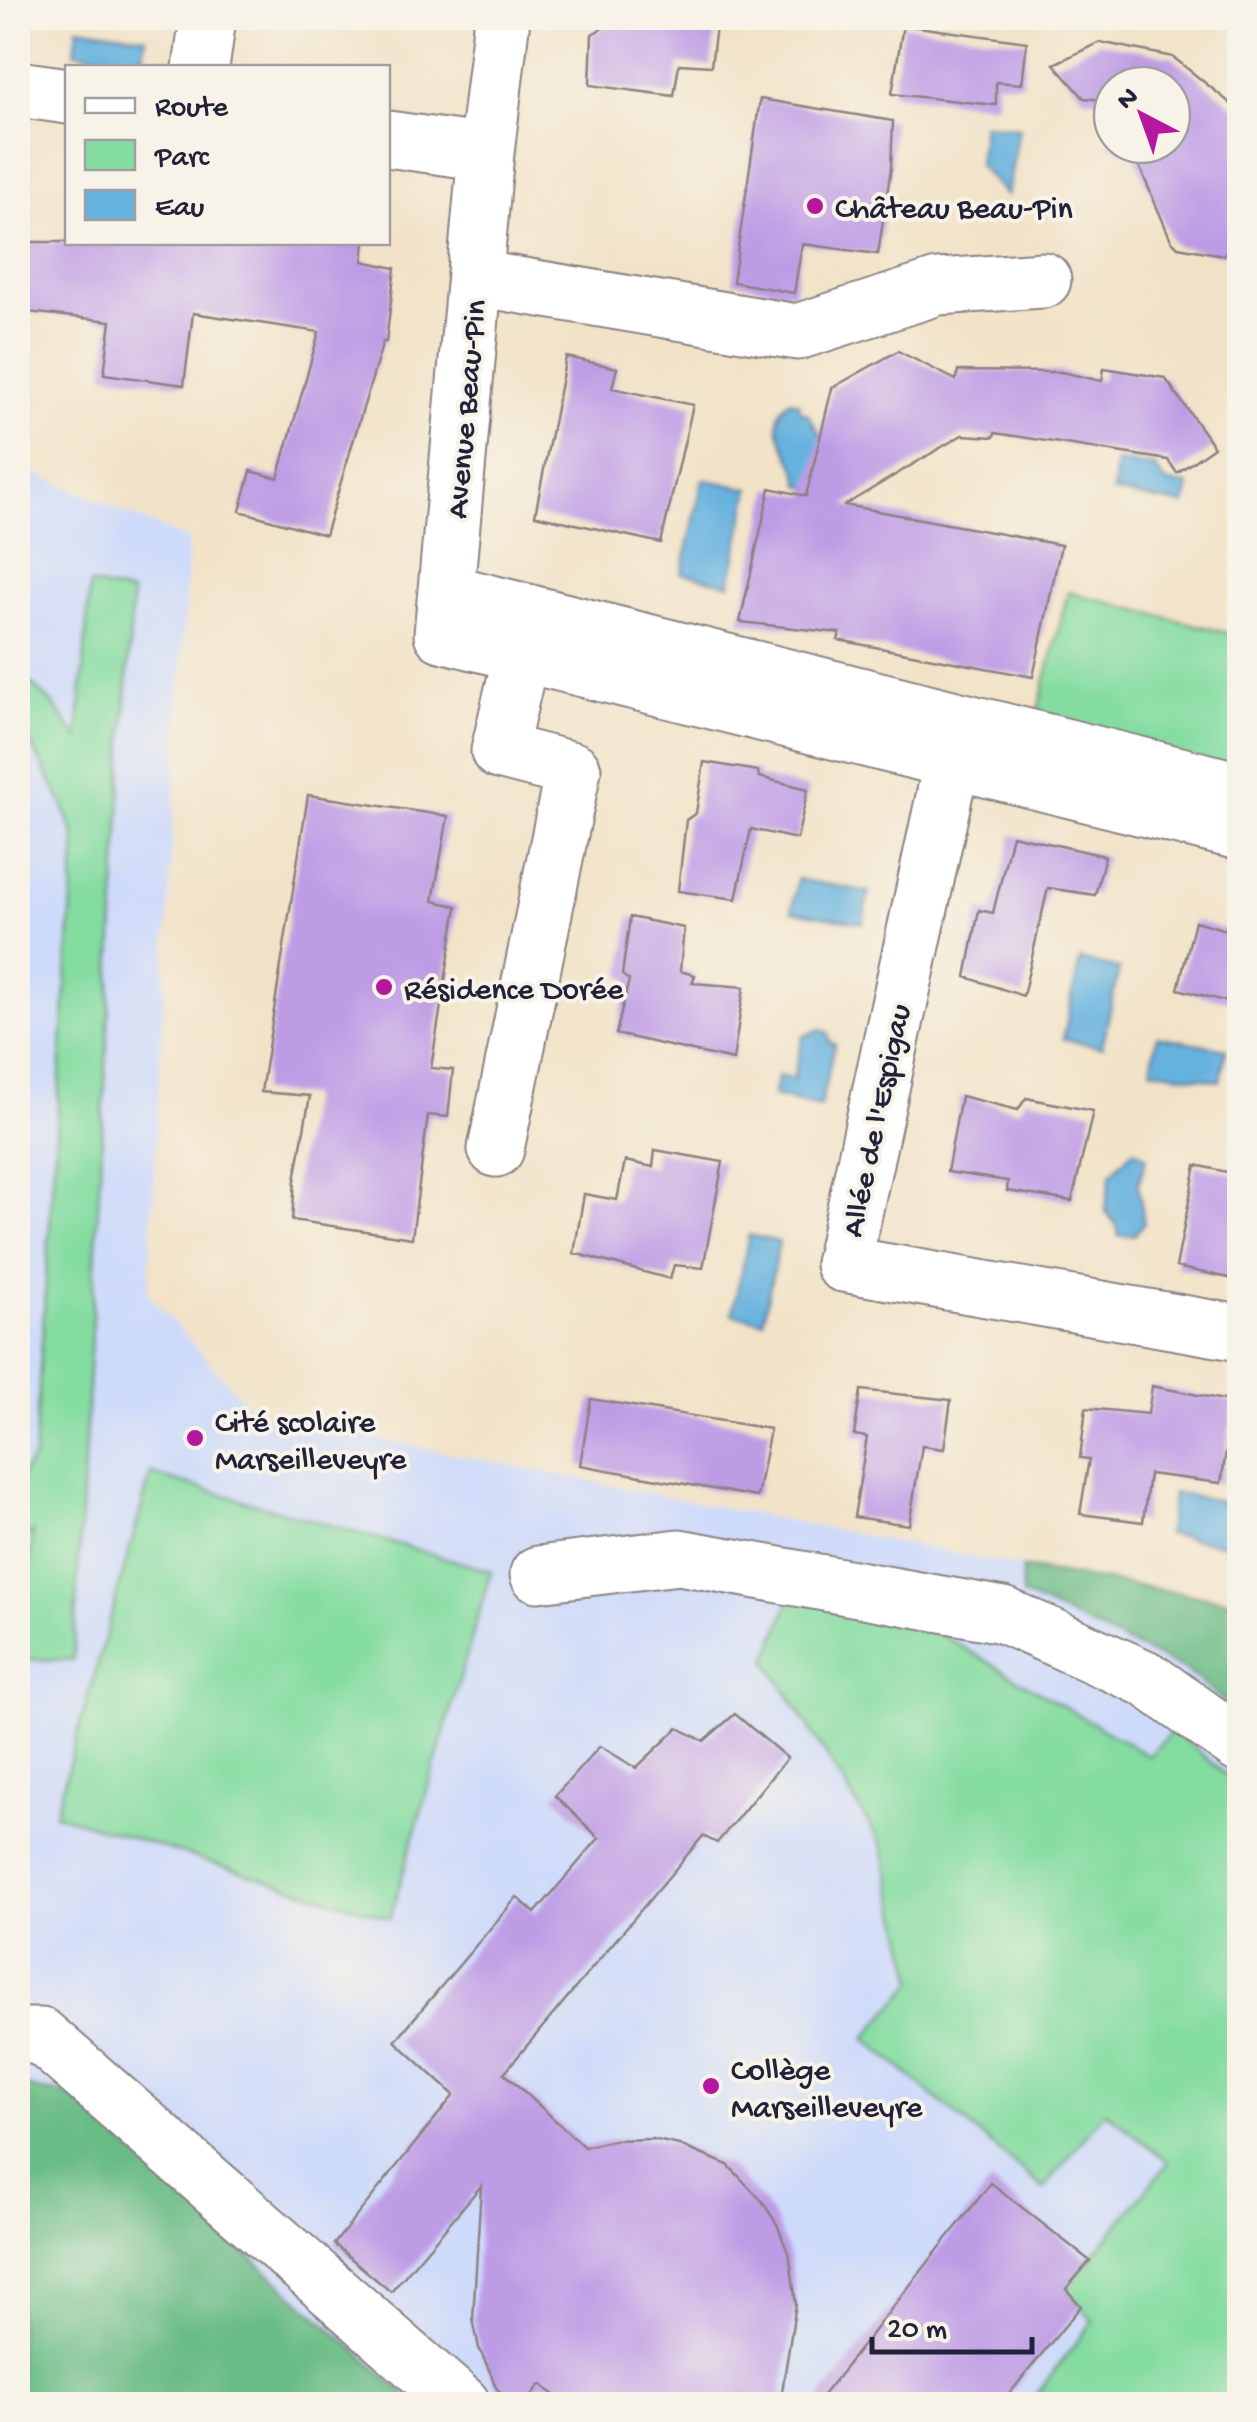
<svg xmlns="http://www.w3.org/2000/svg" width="1257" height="2422" font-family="'Gochi Hand',sans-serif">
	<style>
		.built { fill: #cedafa }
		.green { fill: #84dca0; stroke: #537f6e; stroke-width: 2.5 }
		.forest { fill: #6bbc86; stroke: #466f60; stroke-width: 2.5 }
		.water { fill: #66b2df; stroke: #446a8d; stroke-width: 2.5 }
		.building { fill: #be9be5 }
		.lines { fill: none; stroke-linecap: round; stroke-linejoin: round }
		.minor-casing { stroke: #8a8282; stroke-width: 59 }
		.path { stroke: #8a8282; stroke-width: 6; stroke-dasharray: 2.5 8; stroke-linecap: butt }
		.minor { stroke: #fff; stroke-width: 55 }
		.poi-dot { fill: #b5179e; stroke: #f7f3e8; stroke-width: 4 }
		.labels { text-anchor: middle; stroke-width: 8; stroke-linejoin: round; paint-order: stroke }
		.poi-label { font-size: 32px; fill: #22223b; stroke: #f7f3e8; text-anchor: start }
		.street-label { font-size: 32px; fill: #22223b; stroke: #f7f3e8 }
	</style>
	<rect width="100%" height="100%" fill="#f7f3e8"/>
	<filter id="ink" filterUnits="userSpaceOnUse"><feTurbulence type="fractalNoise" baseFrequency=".01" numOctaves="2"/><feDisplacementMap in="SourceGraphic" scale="20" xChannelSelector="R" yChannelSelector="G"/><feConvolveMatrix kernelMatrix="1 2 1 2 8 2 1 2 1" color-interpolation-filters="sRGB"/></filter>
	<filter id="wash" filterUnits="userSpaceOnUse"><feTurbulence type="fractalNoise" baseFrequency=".0048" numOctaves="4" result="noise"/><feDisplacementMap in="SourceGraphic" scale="40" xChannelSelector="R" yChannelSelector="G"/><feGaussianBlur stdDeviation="2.25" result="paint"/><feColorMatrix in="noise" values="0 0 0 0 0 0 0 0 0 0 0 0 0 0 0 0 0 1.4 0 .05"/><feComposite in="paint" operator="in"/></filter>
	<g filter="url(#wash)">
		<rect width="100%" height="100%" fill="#f2e3c8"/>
		<path class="built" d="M 18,466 L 188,540 L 148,1294 L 256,1415 L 1021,1567 L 1239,1602 L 1239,2404 L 18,2404 Z"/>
		<path class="green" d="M 90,584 L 132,594 L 73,1660 L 21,1659 L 33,1532 L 18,1546 L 18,1480 L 34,1457 L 76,840 L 63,804 L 18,719 L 18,671 L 54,705 L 78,739 Z
			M 1068,592 L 1239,636 L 1239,774 L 1035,722 Z
			M 151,1474 L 491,1571 L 390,1918 L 55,1814 Z
			M 793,1593 L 909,1616 L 1149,1756 L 1173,1730 L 1239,1786 L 1239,2404 L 1029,2404 L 1093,2321 L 1066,2289 L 1169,2162 L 1105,2111 L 1044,2189 L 865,2038 L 915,1981 L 882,1845 L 767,1660 Z"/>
		<path class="forest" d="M 1022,1568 L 1239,1602 L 1239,1714 L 1186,1670 L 1022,1595 Z
			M 18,2082 L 36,2090 L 68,2094 L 416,2404 L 18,2404 Z"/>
		<path class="water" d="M 78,27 L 146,37 L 142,61 L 75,52 Z
			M 983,124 L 1019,128 L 1007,196 L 978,165 Z
			M 790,400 L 799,403 L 799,410 L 808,414 L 832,456 L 816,490 L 800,485 C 800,459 758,425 790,400 Z
			M 1116,462 L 1154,466 L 1166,483 L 1189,485 L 1185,505 L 1113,492 Z
			M 703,479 L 750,489 L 730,584 L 682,573 Z
			M 797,879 L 869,892 L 863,923 L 792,911 Z
			M 1080,960 L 1119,969 L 1102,1047 L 1063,1039 Z
			M 820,1029 L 828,1033 L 830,1043 L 835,1044 L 820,1107 L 773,1096 L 778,1076 L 793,1079 L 803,1037 Z
			M 1157,1036 L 1226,1049 L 1220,1081 L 1151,1069 Z
			M 1134,1149 L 1147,1157 L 1138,1184 L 1144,1223 L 1134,1235 L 1119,1236 L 1116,1224 L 1105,1211 L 1111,1173 Z
			M 749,1235 L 779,1242 L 763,1321 L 732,1314 Z
			M 1173,1493 L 1239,1504 L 1239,1547 L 1167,1534 Z"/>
		<g id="blocks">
			<path class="building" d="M 621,18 L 717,18 L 711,66 L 679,64 L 674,96 L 590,85 L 592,34 Z
				M 903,25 L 1027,42 L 1022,84 L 996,82 L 996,105 L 892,94 Z
				M 1100,42 L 1173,57 L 1240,111 L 1240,229 L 1224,255 L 1178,247 L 1171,240 L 1134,154 L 1108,145 L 1112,139 L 1112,145 L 1172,145 L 1172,85 L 1112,85 L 1112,101 L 1084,98 L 1054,64 Z
				M 760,99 L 893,121 L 891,168 L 878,254 L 802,244 L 794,293 L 733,282 Z
				M 18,242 L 365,242 L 363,261 L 395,268 L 386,342 L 383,342 L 325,535 L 240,511 L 251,471 L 278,478 L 319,332 L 193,313 L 184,385 L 104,374 L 111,321 L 18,311 Z
				M 898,351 L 956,380 L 958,371 L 1061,372 L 1102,381 L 1104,368 L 1165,378 L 1214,447 L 1177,473 L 1168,460 L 995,433 L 994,437 L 962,435 L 845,505 L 1061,545 L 1033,677 L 838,640 L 840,633 L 740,622 L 770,488 L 806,496 L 832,388 Z
				M 566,357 L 617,368 L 612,388 L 693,405 L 661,543 L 535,515 Z
				M 704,762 L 758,771 L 759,777 L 808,789 L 797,839 L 751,829 L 736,899 L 678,891 L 686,820 L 696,813 Z
				M 308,795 L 448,816 L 433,901 L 457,906 L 431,1068 L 453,1070 L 448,1117 L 428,1115 L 412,1238 L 292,1220 L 295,1180 L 310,1096 L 261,1092 Z
				M 1012,835 L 1105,856 L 1095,895 L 1048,888 L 1023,996 L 966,977 L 979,910 L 993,913 Z
				M 630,917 L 684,928 L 680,971 L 695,975 L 692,983 L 744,987 L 733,1060 L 616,1034 L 629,980 L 622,975 Z
				M 1195,921 L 1240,934 L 1240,1005 L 1178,989 Z
				M 961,1096 L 1018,1110 L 1026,1098 L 1093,1111 L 1072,1201 L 1007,1191 L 1008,1181 L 947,1172 Z
				M 655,1150 L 723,1162 L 703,1268 L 674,1265 L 670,1279 L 574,1253 L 584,1194 L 617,1200 L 625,1161 L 653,1167 Z
				M 1196,1165 L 1240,1175 L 1240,1254 L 1234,1279 L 1176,1267 Z
				M 1152,1386 L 1234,1402 L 1221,1483 L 1149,1474 L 1143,1522 L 1080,1514 L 1089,1459 L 1080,1458 L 1086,1408 L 1148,1414 Z
				M 861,1390 L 951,1400 L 944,1449 L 922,1446 L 909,1525 L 854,1517 L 867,1437 L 854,1435 Z
				M 591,1399 L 770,1429 L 757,1497 L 580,1465 Z
				M 735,1714 L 787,1758 L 717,1843 L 703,1836 L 504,2073 L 584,2147 L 614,2140 L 652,2139 L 679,2145 L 728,2165 L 762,2201 L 777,2224 L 790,2258 L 796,2304 L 780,2404 L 566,2404 L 541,2384 L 525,2404 L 509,2404 L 498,2389 L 479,2348 L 473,2319 L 481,2186 L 391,2292 L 334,2244 L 454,2095 L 395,2041 L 517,1897 L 535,1913 L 599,1838 L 555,1796 L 600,1746 L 636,1768 L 678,1728 L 704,1741 Z
				M 991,2183 L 1090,2261 L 1066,2289 L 1081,2306 L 1001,2404 L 816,2404 Z"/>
		</g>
	</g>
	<g filter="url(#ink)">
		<use href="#blocks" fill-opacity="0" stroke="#8a8282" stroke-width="2.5"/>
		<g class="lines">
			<defs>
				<path id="minor" d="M 201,68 L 208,18
					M 18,89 L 68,96
					M 388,139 L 486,153 L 442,634 L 1240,832
					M 486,153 L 502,18
					M 476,278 L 797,332 L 938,287 L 1043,280
					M 447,592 L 1240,790
					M 952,760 L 843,1264 L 1240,1333
					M 496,1149 L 573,770 L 499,751 L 521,655
					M 538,1574 L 679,1557 L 1003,1615 L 1147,1679 L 1240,1745
					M 18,2036 L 41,2036 L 462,2404"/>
			</defs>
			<use href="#minor" class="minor-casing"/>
			<path class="path" d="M 553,2404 L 558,2398"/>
			<use href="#minor" class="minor"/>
		</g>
	</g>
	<g class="poi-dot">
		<circle cx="815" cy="206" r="10"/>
		<circle cx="384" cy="987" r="10"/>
		<circle cx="195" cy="1438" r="10"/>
		<circle cx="711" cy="2086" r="10"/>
	</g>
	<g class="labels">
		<g class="poi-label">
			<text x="835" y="217">Château Beau-Pin</text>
			<text x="404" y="998">Résidence Dorée</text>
			<text x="215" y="1431">Cité scolaire<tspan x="215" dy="37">Marseilleveyre</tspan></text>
			<text x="731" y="2079">Collège<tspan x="731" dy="37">Marseilleveyre</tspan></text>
		</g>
		<g class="street-label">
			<text transform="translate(464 409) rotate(-85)" y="11">Avenue Beau-Pin</text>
			<text transform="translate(874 1120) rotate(-78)" y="11">Allée de l'Espigau</text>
		</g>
	</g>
	<rect width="1257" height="2422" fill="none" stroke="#f7f3e8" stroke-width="60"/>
	<rect x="65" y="65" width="325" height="180" fill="#f7f3e8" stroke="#a29fa3" stroke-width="2.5"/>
	<rect x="85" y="98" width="50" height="15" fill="#ffffff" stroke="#a29fa3" stroke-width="2.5"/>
	<text x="155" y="115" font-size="30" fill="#22223b">Route</text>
	<rect x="85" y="140" width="50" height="30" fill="#84dca0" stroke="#a29fa3" stroke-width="2.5"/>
	<text x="155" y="165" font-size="30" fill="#22223b">Parc</text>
	<rect x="85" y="190" width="50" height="30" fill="#66b2df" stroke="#a29fa3" stroke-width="2.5"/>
	<text x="155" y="215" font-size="30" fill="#22223b">Eau</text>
	<g transform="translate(1142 115) rotate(319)"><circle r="48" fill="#f7f3e8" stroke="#a29fa3" stroke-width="2.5"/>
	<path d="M0-8L18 38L0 25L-18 38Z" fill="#b5179e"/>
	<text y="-15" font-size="28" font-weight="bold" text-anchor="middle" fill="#22223b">N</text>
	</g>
	<path d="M872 2337v15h160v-15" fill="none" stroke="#22223b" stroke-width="5"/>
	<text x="887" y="2337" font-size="30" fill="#22223b" stroke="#f7f3e8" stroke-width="8" paint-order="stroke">20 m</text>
</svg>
